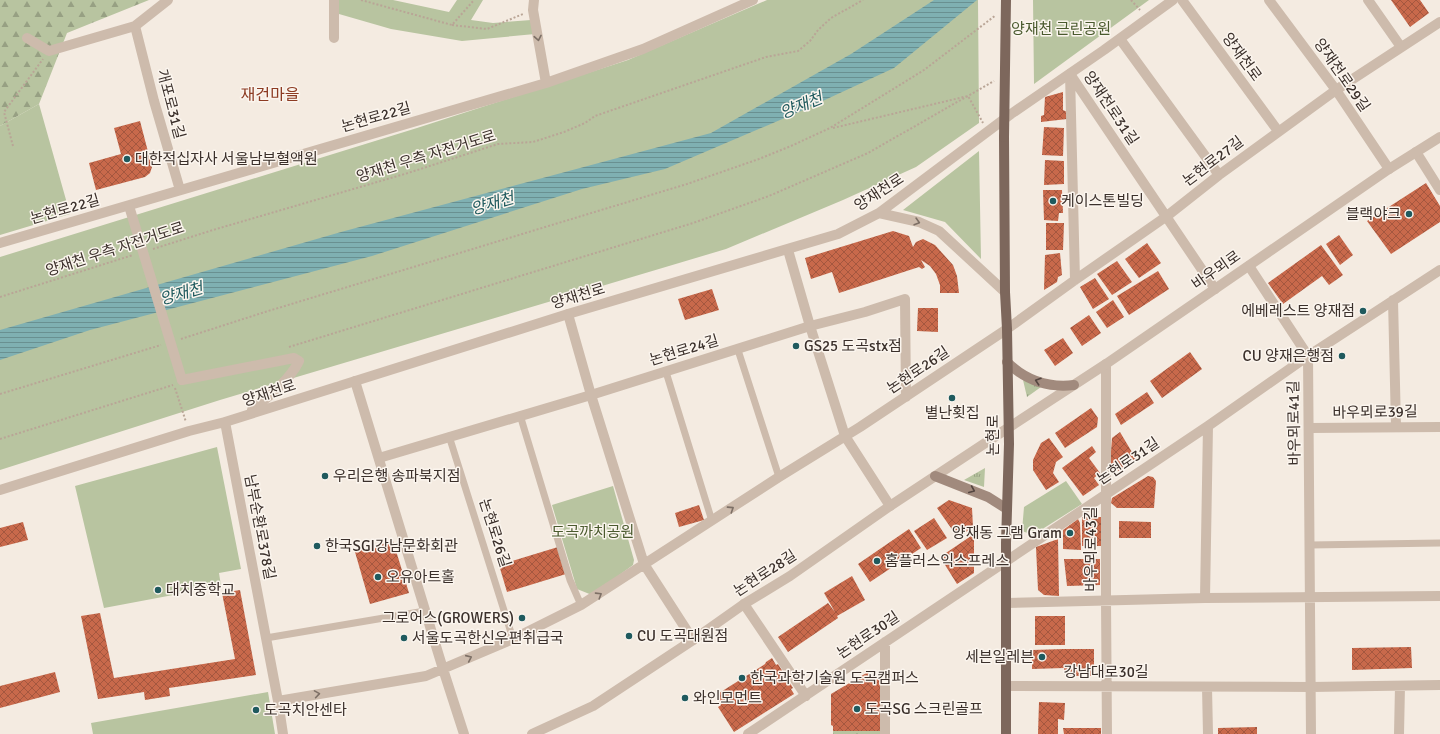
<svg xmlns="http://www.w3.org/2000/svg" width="1440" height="734" font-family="Signika,'Noto Sans KR',sans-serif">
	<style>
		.grass { fill: url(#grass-tufts) }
		.forest { fill: url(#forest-firs) }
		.green { fill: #b8c4a0 }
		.water { fill: url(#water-rules) }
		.building { fill: url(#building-cross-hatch) }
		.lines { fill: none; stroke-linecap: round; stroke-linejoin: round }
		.path { stroke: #b9a596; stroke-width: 2; stroke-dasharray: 2 2; stroke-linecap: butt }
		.service { stroke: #cdbbac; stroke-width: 7 }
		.pedestrian { stroke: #cdbbac; stroke-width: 10 }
		.minor { stroke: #cdbbac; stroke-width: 10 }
		.tertiary { stroke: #cdbbac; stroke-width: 10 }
		.secondary { stroke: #a18a7d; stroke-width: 10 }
		.primary { stroke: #7d675c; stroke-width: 10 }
		.pedestrian-bridge { stroke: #cdbbac; stroke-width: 10 }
		.primary-bridge { stroke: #7d675c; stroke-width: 10 }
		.oneway { stroke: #7d6f65 }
		.oneway2 { stroke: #544640 }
		.poi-dot { fill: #1f5a5e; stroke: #fbf5ee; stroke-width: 1.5 }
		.labels { text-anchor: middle; stroke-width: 3; stroke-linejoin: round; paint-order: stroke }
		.park-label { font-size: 15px; fill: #4a5a2e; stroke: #fbf5ee }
		.street-label { font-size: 15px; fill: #3b302b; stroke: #fbf5ee }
		.poi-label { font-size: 15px; fill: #3b302b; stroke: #fbf5ee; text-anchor: start }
		.neighbourhood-label { font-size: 16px; fill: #8c3b22; stroke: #fbf5ee }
		.water-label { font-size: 16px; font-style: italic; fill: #1f5a5e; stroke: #fbf5ee }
	</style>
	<defs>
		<pattern id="grass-tufts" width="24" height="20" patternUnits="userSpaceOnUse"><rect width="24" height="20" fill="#b8c4a0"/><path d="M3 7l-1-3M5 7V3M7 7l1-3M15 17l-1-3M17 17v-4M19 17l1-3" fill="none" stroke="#97a083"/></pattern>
		<pattern id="forest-firs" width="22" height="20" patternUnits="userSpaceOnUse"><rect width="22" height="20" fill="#b8c4a0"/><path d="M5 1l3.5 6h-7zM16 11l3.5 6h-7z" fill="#97a083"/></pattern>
		<pattern id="water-rules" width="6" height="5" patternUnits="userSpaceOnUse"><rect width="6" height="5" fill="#7fb0b2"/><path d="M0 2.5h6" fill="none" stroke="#699091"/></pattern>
		<pattern id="building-cross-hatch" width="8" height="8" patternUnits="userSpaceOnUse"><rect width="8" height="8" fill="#c8694b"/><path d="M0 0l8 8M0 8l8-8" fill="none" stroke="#a4573f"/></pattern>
	</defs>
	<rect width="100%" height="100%" fill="#f4ebe1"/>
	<path class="grass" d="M 1023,380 L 1041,387 L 1027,397 Z
		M 985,468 L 984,487 L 964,480 Z
		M 833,731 L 881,731 L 881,734 L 833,734 Z"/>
	<path class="forest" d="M 0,0 L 149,0 L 67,33 L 39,104 L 0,126 Z"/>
	<path class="green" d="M 339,0 L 393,0 L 449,12 L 457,0 L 483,0 L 471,20 L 493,23 L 531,20 L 535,34 L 462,41 L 391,29 L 339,14 Z
		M 767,0 L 978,0 L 979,123 L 916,167 L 843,200 L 726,249 L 220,400 L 0,470 L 0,257 L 417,128 L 628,60 Z
		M 1033,0 L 1149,0 L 1034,84 Z
		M 39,104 L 70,214 L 0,235 L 0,126 Z
		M 979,151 L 981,259 L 945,222 L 903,210 Z
		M 217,447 L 241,569 L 219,573 L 221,586 L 104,608 L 75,486 Z
		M 1066,481 L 1082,504 L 1033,535 L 1022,531 L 1024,507 Z
		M 613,486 L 634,560 L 633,565 L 592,595 L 577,589 L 552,505 Z
		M 268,692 L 275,734 L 93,734 L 91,723 Z"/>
	<path class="water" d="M 934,0 L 977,0 L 894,68 L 801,111 L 665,169 L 582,189 L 372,256 L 90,330 L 0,360 L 0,330 L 341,232 L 711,133 L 851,54 Z"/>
	<path class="building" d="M 1391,0 L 1420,0 L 1429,13 L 1410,27 Z
		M 1063,92 L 1063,110 L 1067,112 L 1067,119 L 1041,122 L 1041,116 L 1044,115 L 1045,97 Z
		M 140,121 L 152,167 L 150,173 L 145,177 L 96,190 L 89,163 L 121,154 L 114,128 Z
		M 1044,127 L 1064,128 L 1063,156 L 1042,155 Z
		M 1045,160 L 1064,161 L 1064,184 L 1044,185 Z
		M 1426,183 L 1440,206 L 1440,222 L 1391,254 L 1367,221 Z
		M 1043,190 L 1062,190 L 1063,213 L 1059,213 L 1058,221 L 1044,220 Z
		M 1046,223 L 1064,223 L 1063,250 L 1046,250 Z
		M 893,231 L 909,236 L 913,247 L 916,242 L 923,239 L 935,245 L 953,265 L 957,276 L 959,293 L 940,293 L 940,285 L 936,274 L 930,266 L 921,260 L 925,267 L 922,269 L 919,267 L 839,293 L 832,272 L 811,279 L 805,258 Z
		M 1339,235 L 1353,255 L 1340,265 L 1326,244 Z
		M 1147,243 L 1161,263 L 1139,278 L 1125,259 Z
		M 1321,245 L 1343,275 L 1329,285 L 1322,276 L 1283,304 L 1268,283 Z
		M 1060,253 L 1062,275 L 1058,277 L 1057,282 L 1044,290 L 1045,255 Z
		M 1117,261 L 1132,282 L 1112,295 L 1097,274 Z
		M 1158,271 L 1169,289 L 1129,315 L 1117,296 Z
		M 1095,278 L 1109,299 L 1093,309 L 1080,287 Z
		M 712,289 L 719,310 L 685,320 L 678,299 Z
		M 1113,300 L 1124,317 L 1107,328 L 1096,312 Z
		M 918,308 L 938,308 L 938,332 L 917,331 Z
		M 1089,315 L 1101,333 L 1082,346 L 1070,328 Z
		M 1063,338 L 1073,353 L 1055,366 L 1044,350 Z
		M 1190,352 L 1202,369 L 1162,398 L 1150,381 Z
		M 1147,392 L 1154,403 L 1121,425 L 1115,414 Z
		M 1091,408 L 1098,418 L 1097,427 L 1065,448 L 1055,433 Z
		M 1120,432 L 1136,459 L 1119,471 L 1110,465 L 1112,438 Z
		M 1049,438 L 1063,457 L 1056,462 L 1053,473 L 1059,482 L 1046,490 L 1033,470 L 1033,460 L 1041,443 Z
		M 1092,446 L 1096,452 L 1089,458 L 1100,473 L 1094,478 L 1099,485 L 1083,496 L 1062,468 Z
		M 1148,476 L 1153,477 L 1156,481 L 1154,508 L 1117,508 L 1111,503 L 1112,498 Z
		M 949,500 L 972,508 L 973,527 L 958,538 L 937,508 Z
		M 699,505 L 704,520 L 679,527 L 675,513 Z
		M 1082,517 L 1102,517 L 1102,546 L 1082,546 Z
		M 934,518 L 947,538 L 927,550 L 914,531 Z
		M 1078,519 L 1080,523 L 1081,550 L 1063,549 L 1063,530 Z
		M 1119,521 L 1151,522 L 1151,538 L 1119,538 Z
		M 23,522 L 28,540 L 0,547 L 0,528 Z
		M 909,529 L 921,548 L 870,582 L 858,564 Z
		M 974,534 L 974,573 L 957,584 L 940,557 Z
		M 1058,539 L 1059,596 L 1044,595 L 1038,590 L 1036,547 Z
		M 393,541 L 409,593 L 370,604 L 355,552 Z
		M 558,547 L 566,574 L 507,592 L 499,565 Z
		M 1064,559 L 1100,559 L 1100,585 L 1067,586 Z
		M 852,576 L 865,600 L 837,616 L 838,618 L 788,652 L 778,637 L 828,603 L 835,612 L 824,593 Z
		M 240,590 L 256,675 L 169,688 L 170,696 L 145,700 L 144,692 L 98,699 L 81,616 L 100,613 L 114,678 L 235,659 L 222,593 Z
		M 1035,616 L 1065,616 L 1065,645 L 1035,645 Z
		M 1411,647 L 1412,668 L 1352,670 L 1352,648 Z
		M 1064,649 L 1094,649 L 1094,676 L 1065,676 L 1064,668 L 1032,669 L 1032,650 Z
		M 772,658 L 776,665 L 778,664 L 793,688 L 791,689 L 794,694 L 734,732 L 718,707 L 721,705 L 716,695 L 765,664 L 766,662 Z
		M 55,672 L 60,692 L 0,708 L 0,686 Z
		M 868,672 L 882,681 L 881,731 L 833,731 L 833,726 L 831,725 L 831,694 Z
		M 1039,702 L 1065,703 L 1064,720 L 1058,719 L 1058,734 L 1038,734 Z
		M 1257,727 L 1257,734 L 1218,734 L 1218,728 Z
		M 1063,728 L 1101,728 L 1101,734 L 1064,734 Z"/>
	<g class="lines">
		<path class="path" d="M 361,0 L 452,25 L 474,0
			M 1131,0 L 1140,10
			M 452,25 L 487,29 L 523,14
			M 833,128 L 968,96 L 983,123
			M 13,146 L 4,112 L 43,59
			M 153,249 L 213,230 L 408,173 L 498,144 L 533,142 L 564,132 L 585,123 L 595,116 L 766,57 L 798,51 L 810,41 L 818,30 L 831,18 L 863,0
			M 0,297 L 133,255
			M 181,339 L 265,312 L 687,184 L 759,159 L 791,146 L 830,128 L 924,70 L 996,15
			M 289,347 L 693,223 L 769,196 L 868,153 L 994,81
			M 175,388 L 186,422
			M 0,394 L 161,345
			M 0,439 L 173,385"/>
		<path class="service" d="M 738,350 L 779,477
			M 666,372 L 712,521
			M 520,415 L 570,580 L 581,605
			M 449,436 L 513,639
			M 1310,545 L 1440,543
			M 266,638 L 425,611"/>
		<path class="pedestrian" d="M 182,380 L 294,358 L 299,361 C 290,380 268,397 252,410"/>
		<path class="minor" d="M 534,0 L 533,10 L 546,83
			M 1182,0 L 1278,131
			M 1269,0 L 1336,90 L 1389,169
			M 1368,0 L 1401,47
			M 135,26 L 154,101 L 180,190
			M 27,38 L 49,51 L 135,26 L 168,0
			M 334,38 L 334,0
			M 1120,39 L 1219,175
			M 1070,74 L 1215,289
			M 1070,74 L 1075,280
			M 1416,152 L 1440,190
			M 0,243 L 546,83 L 643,49 L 753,0
			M 788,250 L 810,326 L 845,436 L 890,506
			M 1249,266 L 1308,356 L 1311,734
			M 1393,300 L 1396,426
			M 568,314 L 591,395 L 644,564 L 693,640
			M 1106,364 L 1106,601 L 1107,734
			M 355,381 L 443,669 L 464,734
			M 1310,428 L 1440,427
			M 379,458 L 591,395 L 810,326 L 865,312 L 905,299 L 906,397
			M 1205,598 L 1208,426
			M 1006,603 L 1205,598 L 1440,596
			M 744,604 L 806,696
			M 885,642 L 885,734
			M 1006,686 L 1311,687 L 1440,685
			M 1207,687 L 1208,734
			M 278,701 L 426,676 L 513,639 L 581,605 L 779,477 L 860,427 L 1007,329 L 1075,280 L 1167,216 L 1219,175 L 1336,90 L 1440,22
			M 748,734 L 1208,426 L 1308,356 L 1440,270
			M 1399,734 L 1400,686"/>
		<path class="tertiary" d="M 879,213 L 919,222 L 939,231 L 1005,292
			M 225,422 L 278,701 L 283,734
			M 0,490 L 189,431 L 225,422 L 568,314 L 838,234 L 879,213 L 1011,114 L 1104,50 L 1173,0
			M 532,734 L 593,706 L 693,640 L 744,604 L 790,576 L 890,506 L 1008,428 L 1106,364 L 1389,169 L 1440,137"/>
		<path class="secondary" d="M 1007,362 C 1026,381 1048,388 1074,385
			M 935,476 L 988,497 L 1007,509"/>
		<path class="primary" d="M 1004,137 L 1005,292 L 1007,329 L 1009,444 L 1006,543 L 1006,734"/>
		<path class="pedestrian-bridge" d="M 129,206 L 182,380"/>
		<path class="primary-bridge" d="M 1004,137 L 1006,0"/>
	</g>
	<defs><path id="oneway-chevron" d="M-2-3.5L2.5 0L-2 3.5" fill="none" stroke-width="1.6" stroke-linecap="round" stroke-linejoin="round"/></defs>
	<g class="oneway">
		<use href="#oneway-chevron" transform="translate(538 38) rotate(79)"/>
		<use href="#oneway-chevron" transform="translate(917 222) rotate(16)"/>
		<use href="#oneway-chevron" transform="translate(731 509) rotate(-33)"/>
		<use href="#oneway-chevron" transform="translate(599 595) rotate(-32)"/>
		<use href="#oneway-chevron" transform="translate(469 658) rotate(-24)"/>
		<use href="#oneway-chevron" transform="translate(317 694) rotate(-9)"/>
	</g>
	<g class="oneway2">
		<use href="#oneway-chevron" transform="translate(1038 381) rotate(-162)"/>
		<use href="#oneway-chevron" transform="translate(972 490) rotate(23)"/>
	</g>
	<g class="poi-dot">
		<circle cx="127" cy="159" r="4"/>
		<circle cx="1053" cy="201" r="4"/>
		<circle cx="1409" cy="214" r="4"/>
		<circle cx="1363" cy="311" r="4"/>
		<circle cx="796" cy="346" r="4"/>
		<circle cx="1342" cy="356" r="4"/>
		<circle cx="952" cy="398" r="4"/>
		<circle cx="325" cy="476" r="4"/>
		<circle cx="1070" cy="533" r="4"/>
		<circle cx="317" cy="546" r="4"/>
		<circle cx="877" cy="561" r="4"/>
		<circle cx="378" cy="577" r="4"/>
		<circle cx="158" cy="590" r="4"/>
		<circle cx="522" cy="618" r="4"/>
		<circle cx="629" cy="636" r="4"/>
		<circle cx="404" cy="638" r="4"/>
		<circle cx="1042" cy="657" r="4"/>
		<circle cx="742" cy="678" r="4"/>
		<circle cx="685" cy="698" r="4"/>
		<circle cx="857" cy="709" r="4"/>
		<circle cx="256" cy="710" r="4"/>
	</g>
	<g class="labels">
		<g class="park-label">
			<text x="1061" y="34">양재천 근린공원</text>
			<text x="593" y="537">도곡까치공원</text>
		</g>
		<g class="street-label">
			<text transform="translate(1242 57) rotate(54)" y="5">양재천로</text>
			<text transform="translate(1342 75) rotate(55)" y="5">양재천로29길</text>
			<text transform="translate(171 104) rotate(75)" y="5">개포로31길</text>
			<text transform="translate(1111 108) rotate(56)" y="5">양재천로31길</text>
			<text transform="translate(376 117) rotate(-16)" y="5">논현로22길</text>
			<text transform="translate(426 156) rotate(-17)" y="5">양재천 우측 자전거도로</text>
			<text transform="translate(1213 161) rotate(-37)" y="5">논현로27길</text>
			<text transform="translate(879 192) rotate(-33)" y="5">양재천로</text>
			<text transform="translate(65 209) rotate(-16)" y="5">논현로22길</text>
			<text transform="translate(115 249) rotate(-18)" y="5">양재천 우측 자전거도로</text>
			<text transform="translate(1216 270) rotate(-35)" y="5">바우뫼로</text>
			<text transform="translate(578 296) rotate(-17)" y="5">양재천로</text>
			<text transform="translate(684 350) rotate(-17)" y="5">논현로24길</text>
			<text transform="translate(918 370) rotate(-34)" y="5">논현로26길</text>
			<text transform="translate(269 393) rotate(-18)" y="5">양재천로</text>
			<text transform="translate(1375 412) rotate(-1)" y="5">바우뫼로39길</text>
			<text transform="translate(1294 423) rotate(-91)" y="5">바우뫼로41길</text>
			<text transform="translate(993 435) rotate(-90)" y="5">논현로</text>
			<text transform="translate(1128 461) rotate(-34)" y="5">논현로31길</text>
			<text transform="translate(260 527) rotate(79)" y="5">남부순환로378길</text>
			<text transform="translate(495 533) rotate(72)" y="5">논현로26길</text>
			<text transform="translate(1091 549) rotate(-90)" y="5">바우뫼로43길</text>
			<text transform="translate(765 573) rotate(-33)" y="5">논현로28길</text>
			<text transform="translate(868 635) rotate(-34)" y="5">논현로30길</text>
			<text x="1106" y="677">강남대로30길</text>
		</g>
		<g class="poi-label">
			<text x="135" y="164">대한적십자사 서울남부혈액원</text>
			<text x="1061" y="206">케이스톤빌딩</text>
			<text x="1401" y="219" text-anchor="end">블랙야크</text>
			<text x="1355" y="316" text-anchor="end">에베레스트 양재점</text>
			<text x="804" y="351">GS25 도곡stx점</text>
			<text x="1334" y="361" text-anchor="end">CU 양재은행점</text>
			<text x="952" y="418" text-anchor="middle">별난횟집</text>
			<text x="333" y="481">우리은행 송파북지점</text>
			<text x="1062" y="538" text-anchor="end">양재동 그램 Gram</text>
			<text x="325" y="551">한국SGI강남문화회관</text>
			<text x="885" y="566">홈플러스익스프레스</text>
			<text x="386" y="582">오유아트홀</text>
			<text x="166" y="595">대치중학교</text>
			<text x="514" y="623" text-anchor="end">그로어스(GROWERS)</text>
			<text x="637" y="641">CU 도곡대원점</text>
			<text x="412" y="643">서울도곡한신우편취급국</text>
			<text x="1034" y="662" text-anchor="end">세븐일레븐</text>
			<text x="750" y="683">한국과학기술원 도곡캠퍼스</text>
			<text x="693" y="703">와인모먼트</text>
			<text x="865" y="714">도곡SG 스크린골프</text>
			<text x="264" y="715">도곡치안센타</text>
		</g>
		<g class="neighbourhood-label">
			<text x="270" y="100">재건마을</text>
		</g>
		<g class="water-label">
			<text transform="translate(801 105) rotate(-22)" y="6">양재천</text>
			<text transform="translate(492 203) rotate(-16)" y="6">양재천</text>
			<text transform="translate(181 293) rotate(-16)" y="6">양재천</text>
		</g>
	</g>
</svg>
